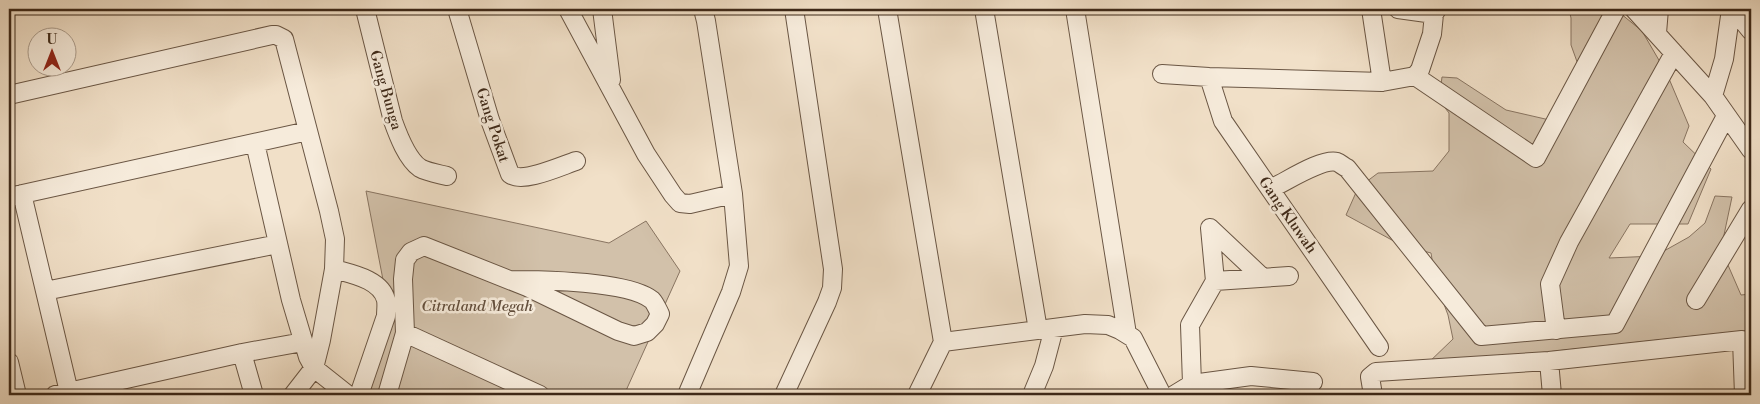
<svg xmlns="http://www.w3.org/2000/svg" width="1760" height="404" font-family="'Libre Bodoni',serif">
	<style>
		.green { fill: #d2c1aa; stroke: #887461 }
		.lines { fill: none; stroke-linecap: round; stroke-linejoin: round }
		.minor-casing { stroke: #6a5644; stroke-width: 20 }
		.minor { stroke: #f6ebdb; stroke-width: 18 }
		.labels { text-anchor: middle; stroke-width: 5; stroke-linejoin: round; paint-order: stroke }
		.street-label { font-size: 15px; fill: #3d2818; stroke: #f6ebdb }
		.park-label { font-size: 15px; font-style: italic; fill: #624e3c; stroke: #f6ebdb }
	</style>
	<rect width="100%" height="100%" fill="#f1e0c8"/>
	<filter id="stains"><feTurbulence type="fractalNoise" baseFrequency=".004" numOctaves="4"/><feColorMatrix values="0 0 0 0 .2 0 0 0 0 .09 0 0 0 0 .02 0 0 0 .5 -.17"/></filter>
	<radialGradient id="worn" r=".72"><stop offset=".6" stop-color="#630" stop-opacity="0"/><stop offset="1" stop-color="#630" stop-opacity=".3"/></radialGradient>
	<path class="green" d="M 1569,9 L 1615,9 L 1642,31 L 1667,74 L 1689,126 L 1683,142 L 1711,169 L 1688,224 L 1630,224 L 1609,258 L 1655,256 L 1689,237 L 1705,223 L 1715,196 L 1732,197 L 1721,249 L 1741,295 L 1751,294 L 1751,330 L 1426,365 L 1453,339 L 1448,315 L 1436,283 L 1431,253 L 1401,245 L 1346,215 L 1358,188 L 1378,173 L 1433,171 L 1449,151 L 1449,113 L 1439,100 L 1442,77 L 1457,78 L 1506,110 L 1554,121 L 1580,70 L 1571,45 L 1571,18 Z
		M 366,191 L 609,243 L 646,221 L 680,271 L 624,395 L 366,395 L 384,285 Z"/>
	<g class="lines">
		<defs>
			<path id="minor" d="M 365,9 L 393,121 C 398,135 407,159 420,168 C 427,172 439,174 447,176
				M 457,9 L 490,120 L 510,174 C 522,184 561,166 576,161
				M 568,9 L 646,154 L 673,195 L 680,203 L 690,204 L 733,194
				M 602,9 L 611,80
				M 887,9 L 943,342 L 917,395
				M 984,9 L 1038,330
				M 1075,9 L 1127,334
				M 1371,9 L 1382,82
				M 1398,9 L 1434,14
				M 1634,9 L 1713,96 L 1751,150
				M 1733,9 L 1751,31
				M 1657,33 L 1659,9
				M 1162,74 L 1209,77 L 1382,82 L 1415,76 L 1420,70 L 1432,34 L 1434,14 L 1437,9
				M 1415,76 L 1536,158 L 1616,9
				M 1209,77 L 1223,121 L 1379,347
				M 9,95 L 272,35 L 276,35 L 284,39 L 329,211 L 335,239 L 334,269 L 321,340 L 314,368 L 293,395
				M 1713,96 L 1724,59 L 1731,9
				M 255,143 L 291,300 L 308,357 L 314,368 L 348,395
				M 1270,189 C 1286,182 1321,158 1337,162 C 1340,163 1344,167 1347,168 L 1481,336 L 1615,324 L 1726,116
				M 22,194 L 69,392
				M 9,197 L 308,131
				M 1210,228 L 1263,278
				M 334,269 C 351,274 381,279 386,300 C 387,305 386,310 386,316 L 359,395
				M 1215,281 L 1289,276
				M 45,291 L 278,244
				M 1696,300 L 1751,209
				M 1556,330 L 1550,284 L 1569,242 L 1674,53
				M 405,333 L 540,395
				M 943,342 L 1085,324 L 1108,325 L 1120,330 L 1133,338 L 1162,395
				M 242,353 L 254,395
				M 1549,361 L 1552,395
				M 9,362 L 17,395
				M 1192,384 L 1190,325 L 1215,281 L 1210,228
				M 55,395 L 242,353 L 303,342
				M 387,395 L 405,333 L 403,279 L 405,260 L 411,252 L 424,246 L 527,287 L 618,331 L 634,336 L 647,332 L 655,324 L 660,314 C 658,310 655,303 652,300 C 628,281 542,280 510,280
				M 687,395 L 731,292 L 739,266 L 733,194 L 706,21 L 703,9
				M 784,395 L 827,302 L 832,288 L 833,269 L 794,9
				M 1032,395 L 1044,366 L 1054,328
				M 1174,395 L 1192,384 L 1251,376 L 1313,382
				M 1373,395 L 1370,377 L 1376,372 L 1549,361 L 1742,340 L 1744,395"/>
		</defs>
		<use href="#minor" class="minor-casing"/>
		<use href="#minor" class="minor"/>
	</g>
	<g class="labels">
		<g class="street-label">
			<text transform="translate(386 90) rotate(74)" y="5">Gang Bunga</text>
			<text transform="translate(493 125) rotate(72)" y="5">Gang Pokat</text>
			<text transform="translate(1288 215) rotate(55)" y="5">Gang Kluwah</text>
		</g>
		<g class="park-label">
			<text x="477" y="311">Citraland Megah</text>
		</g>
	</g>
	<rect width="1760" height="404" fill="none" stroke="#f1e0c8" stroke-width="30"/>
	<rect x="10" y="10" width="1740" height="384" fill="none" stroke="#3d2818" stroke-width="2.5"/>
	<rect x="15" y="15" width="1730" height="374" fill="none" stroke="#3d2818"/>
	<g transform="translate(52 52)"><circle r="24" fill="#f6ebdb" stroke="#ac9d8d"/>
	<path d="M0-4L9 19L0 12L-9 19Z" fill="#8f2418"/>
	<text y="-8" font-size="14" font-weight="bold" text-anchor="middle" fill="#3d2818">U</text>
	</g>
	<rect width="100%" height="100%" filter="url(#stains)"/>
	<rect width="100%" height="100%" fill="url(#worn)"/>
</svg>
